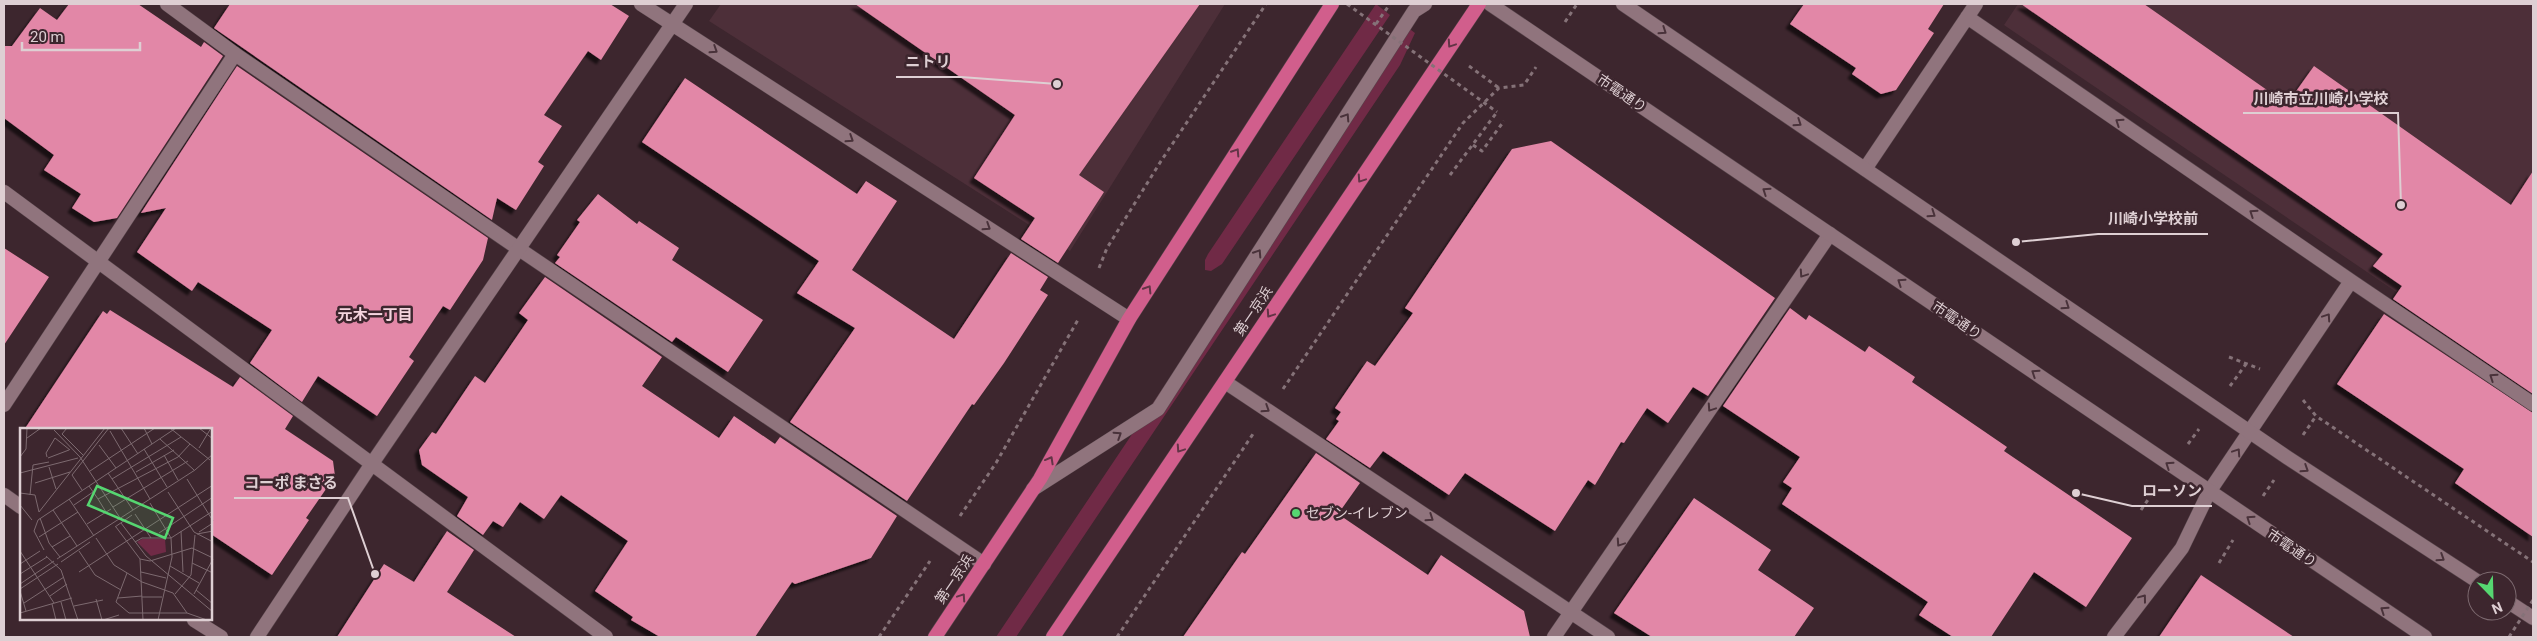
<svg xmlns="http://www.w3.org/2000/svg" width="2537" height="641" font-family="Roboto,'Noto Sans JP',sans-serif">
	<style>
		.built { fill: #4d2f39 }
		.green { fill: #702a46 }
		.building { fill: #e287a7; filter: url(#shadow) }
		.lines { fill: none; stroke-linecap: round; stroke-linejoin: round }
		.service-casing { stroke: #57454b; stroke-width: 15 }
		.minor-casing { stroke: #57454b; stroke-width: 15 }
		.secondary-casing { stroke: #57454b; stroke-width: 15 }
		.trunk-casing { stroke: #57454b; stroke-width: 15 }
		.path { stroke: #857278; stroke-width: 3; stroke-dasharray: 4 4; stroke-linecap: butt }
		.service { stroke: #90747d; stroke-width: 14 }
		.minor { stroke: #90747d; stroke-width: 14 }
		.secondary { stroke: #90747d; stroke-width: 14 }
		.trunk { stroke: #d15e8c; stroke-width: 14 }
		.path-bridge { stroke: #857278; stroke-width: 3; stroke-dasharray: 4 4; stroke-linecap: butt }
		.oneway { stroke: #49323a }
		.oneway2 { stroke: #623446 }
		.poi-dot { fill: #56d671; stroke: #3d262e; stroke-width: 2 }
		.labels { text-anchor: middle; stroke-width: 5; stroke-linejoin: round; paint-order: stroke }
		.street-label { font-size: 14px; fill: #decfd3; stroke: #3d262e }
		.poi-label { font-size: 14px; fill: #decfd3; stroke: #3d262e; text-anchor: start }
		.neighbourhood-label { font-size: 15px; font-weight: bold; fill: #f4d4de; stroke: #3d262e }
		.inset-road { fill: none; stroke: #7d6a70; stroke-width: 1 }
		.view { fill: #56d671; fill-opacity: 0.15; stroke: #56d671; stroke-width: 2.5 }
		.inset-edge { fill: none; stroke: #decfd3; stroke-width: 2.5 }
		.leader { fill: none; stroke: #decfd3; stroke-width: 2 }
		.callout-dot { fill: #decfd3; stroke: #3d262e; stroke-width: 2 }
		.callout-label { font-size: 15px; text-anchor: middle; font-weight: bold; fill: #decfd3; stroke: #3d262e; stroke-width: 5; stroke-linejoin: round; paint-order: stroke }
	</style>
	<defs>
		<filter id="shadow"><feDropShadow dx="-4.5" dy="4.5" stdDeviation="1" flood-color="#0009"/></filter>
	</defs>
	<rect width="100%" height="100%" fill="#3d262e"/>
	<path class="built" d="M 721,4 L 1225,4 L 1070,251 L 709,21 Z
		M 2018,4 L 2533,4 L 2533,385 L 2004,25 Z"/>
	<path class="green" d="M 1376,4 L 1390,15 L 1222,264 L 1211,271 L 1205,270 L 1205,260 L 1208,254 Z
		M 1407,27 L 1415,33 L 1400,65 L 1016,637 L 996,637 L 1391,48 Z"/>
	<path class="building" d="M 69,4 L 138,4 L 201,47 L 204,42 L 223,56 L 117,218 L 94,222 L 72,208 L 81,194 L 44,170 L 54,155 L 4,118 L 4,46 L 12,46 L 40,8 L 57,20 Z
		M 230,4 L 610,4 L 629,16 L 601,60 L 588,51 L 544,115 L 562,126 L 538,162 L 544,166 L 516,210 L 497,198 L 492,220 L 214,28 Z
		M 855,4 L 1200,4 L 1079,175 L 1104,192 L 1058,263 L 1021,239 L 1035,218 L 974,178 L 1015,115 Z
		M 1804,4 L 1944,4 L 1928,29 L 1934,33 L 1896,90 L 1881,94 L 1852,74 L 1856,68 L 1790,24 Z
		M 2021,4 L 2144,4 L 2287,104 L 2314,66 L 2511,205 L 2533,171 L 2533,394 L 2393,299 L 2402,286 L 2373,266 L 2383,254 Z
		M 237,66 L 488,238 L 483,260 L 450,310 L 443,306 L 409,357 L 414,361 L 377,416 L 318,376 L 302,402 L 250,363 L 272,330 L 198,282 L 192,291 L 137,252 L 166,208 L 141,213 Z
		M 685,78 L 857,194 L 866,181 L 897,201 L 852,270 L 954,339 L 1011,253 L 1048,277 L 1040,290 L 1048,295 L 1004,363 L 974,405 L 972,404 L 907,501 L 790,422 L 855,328 L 797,293 L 819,261 L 642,142 Z
		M 1551,141 L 1775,298 L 1708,396 L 1693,387 L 1668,423 L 1647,408 L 1624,443 L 1621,442 L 1595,485 L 1588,480 L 1555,531 L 1465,473 L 1449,495 L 1383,451 L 1370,468 L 1326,439 L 1339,421 L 1336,419 L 1341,412 L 1335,408 L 1367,361 L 1375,366 L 1413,313 L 1405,308 L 1512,149 Z
		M 598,194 L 637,224 L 639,221 L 679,248 L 672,260 L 763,320 L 728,372 L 676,337 L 672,342 L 555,263 L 560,257 L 557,255 L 580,222 L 577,220 Z
		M 4,248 L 49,277 L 4,345 Z
		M 545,277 L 662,357 L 642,386 L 719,438 L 734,416 L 775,444 L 780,437 L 897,516 L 871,558 L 795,584 L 792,582 L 755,637 L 660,637 L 631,620 L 633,617 L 595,591 L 628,541 L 561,495 L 544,519 L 520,502 L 503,527 L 493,521 L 483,535 L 457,516 L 468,497 L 422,465 L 419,450 L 432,432 L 436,434 L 475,376 L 485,383 L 528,320 L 519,313 Z
		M 1790,308 L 1806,320 L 1809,315 L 1865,352 L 1869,346 L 1915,377 L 1912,382 L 2007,447 L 2004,451 L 2132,538 L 2086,607 L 2034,572 L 1991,637 L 1953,637 L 1919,615 L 1928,602 L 1782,504 L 1792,488 L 1783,482 L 1800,457 L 1723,406 Z
		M 110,310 L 233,387 L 240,377 L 293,416 L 285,429 L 333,461 L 335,476 L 306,518 L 309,520 L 272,575 L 211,534 L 211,430 L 24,430 L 103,311 L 107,314 Z
		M 2384,314 L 2533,413 L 2533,537 L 2455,483 L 2464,469 L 2337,384 Z
		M 1316,453 L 1360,483 L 1338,514 L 1428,575 L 1441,555 L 1524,611 L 1530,637 L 1183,637 L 1242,552 L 1245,554 Z
		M 1694,498 L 1771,550 L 1758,570 L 1814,608 L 1794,637 L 1652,637 L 1614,613 Z
		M 447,531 L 474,550 L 447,592 L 516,637 L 337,637 L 384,564 L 414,582 Z
		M 2201,575 L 2294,637 L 2159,637 Z"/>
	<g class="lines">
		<defs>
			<path id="service" d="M 167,4 L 235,54 L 519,249 L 984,564
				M 4,495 L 21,507
				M 194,620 L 221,637"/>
			<path id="minor" d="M 641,4 L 1129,319
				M 1967,17 L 2351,281 L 2209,492 L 2182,548 L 2114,637
				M 1865,169 L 1976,4
				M 4,192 L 606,637
				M 2351,281 L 2533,404
				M 1225,382 L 1608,637
				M 4,405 L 235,54
				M 257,637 L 371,465 L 686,4
				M 1554,637 L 1830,234"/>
			<path id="secondary" d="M 1490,4 L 2425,637
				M 1623,4 L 2288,458 L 2477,581
				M 1033,489 L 1158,409 L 1414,11 L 1425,4
				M 2507,601 L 2533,618"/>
			<path id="trunk" d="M 935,637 L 1040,479 L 1129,319 L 1332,4
				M 1053,637 L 1479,4"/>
		</defs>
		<use href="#service" class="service-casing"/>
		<use href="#minor" class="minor-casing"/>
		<use href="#secondary" class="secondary-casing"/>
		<use href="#trunk" class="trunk-casing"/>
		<path class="path" d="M 1565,22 L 1577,4
			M 1469,66 L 1499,88
			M 1473,145 L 1482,151 L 1504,121
			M 1450,175 L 1497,112
			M 1099,268 L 1107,248 L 1161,161 L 1266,4
			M 2229,357 L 2260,369
			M 2230,386 L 2246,364
			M 1283,389 L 1463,123 L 1499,88 L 1524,85 L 1536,67
			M 2303,400 L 2316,416 L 2533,562
			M 2303,435 L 2316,416
			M 2188,444 L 2199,429
			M 2263,496 L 2274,480
			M 2141,510 L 2156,488
			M 960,516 L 996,463 L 1079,318
			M 2219,563 L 2233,540
			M 879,637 L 930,561
			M 1117,637 L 1253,434"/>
		<use href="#service" class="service"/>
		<use href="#minor" class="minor"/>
		<use href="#secondary" class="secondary"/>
		<use href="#trunk" class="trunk"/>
		<path class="path-bridge" d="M 1347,4 L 1497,112
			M 1376,24 L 1390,4
			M 2509,637 L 2533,600"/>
	</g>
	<defs><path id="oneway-chevron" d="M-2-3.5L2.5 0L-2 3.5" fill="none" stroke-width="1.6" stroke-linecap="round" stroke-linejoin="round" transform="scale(1.25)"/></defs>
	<g class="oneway">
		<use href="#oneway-chevron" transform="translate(1663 31) rotate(34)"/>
		<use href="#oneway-chevron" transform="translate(714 50) rotate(33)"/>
		<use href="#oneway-chevron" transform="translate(1346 117) rotate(-57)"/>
		<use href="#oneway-chevron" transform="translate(2119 122) rotate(-146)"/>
		<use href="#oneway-chevron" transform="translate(1798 123) rotate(34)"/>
		<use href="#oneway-chevron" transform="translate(850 139) rotate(33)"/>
		<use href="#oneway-chevron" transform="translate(1766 191) rotate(-146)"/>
		<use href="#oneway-chevron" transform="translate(2253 213) rotate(-146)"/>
		<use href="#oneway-chevron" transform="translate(1932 214) rotate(34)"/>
		<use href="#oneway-chevron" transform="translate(987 227) rotate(33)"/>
		<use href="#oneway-chevron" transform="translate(1258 253) rotate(-57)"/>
		<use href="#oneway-chevron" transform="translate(1803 274) rotate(124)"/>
		<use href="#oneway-chevron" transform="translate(1901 282) rotate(-146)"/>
		<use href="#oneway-chevron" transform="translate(2066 306) rotate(34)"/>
		<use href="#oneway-chevron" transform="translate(2327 317) rotate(-56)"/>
		<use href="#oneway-chevron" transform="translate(2035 373) rotate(-146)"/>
		<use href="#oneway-chevron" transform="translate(2493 377) rotate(-146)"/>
		<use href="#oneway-chevron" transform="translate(1711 408) rotate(124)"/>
		<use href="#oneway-chevron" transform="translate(1266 409) rotate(33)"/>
		<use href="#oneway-chevron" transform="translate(1118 435) rotate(-33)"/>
		<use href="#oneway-chevron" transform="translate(2237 452) rotate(-56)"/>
		<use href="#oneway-chevron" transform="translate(2169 465) rotate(-146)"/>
		<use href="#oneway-chevron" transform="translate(2305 469) rotate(33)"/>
		<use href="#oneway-chevron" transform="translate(1430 518) rotate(34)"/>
		<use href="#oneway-chevron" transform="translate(2250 519) rotate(-146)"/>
		<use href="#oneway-chevron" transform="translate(1620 543) rotate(124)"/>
		<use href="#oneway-chevron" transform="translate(2441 558) rotate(33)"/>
		<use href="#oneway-chevron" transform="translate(2143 598) rotate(-53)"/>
		<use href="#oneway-chevron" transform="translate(2384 610) rotate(-146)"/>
	</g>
	<g class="oneway2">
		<use href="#oneway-chevron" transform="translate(1451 44) rotate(124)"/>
		<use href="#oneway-chevron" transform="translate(1236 152) rotate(-57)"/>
		<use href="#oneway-chevron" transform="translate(1361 179) rotate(124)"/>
		<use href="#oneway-chevron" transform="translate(1148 289) rotate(-58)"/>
		<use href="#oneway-chevron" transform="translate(1270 314) rotate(124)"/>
		<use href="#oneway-chevron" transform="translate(1180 449) rotate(124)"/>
		<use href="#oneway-chevron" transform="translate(1050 460) rotate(-61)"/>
		<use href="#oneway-chevron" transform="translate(962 597) rotate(-56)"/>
	</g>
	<circle class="poi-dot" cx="1296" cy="513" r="5"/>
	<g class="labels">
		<g class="street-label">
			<text transform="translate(1622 93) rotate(34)" y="5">市電通り</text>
			<text transform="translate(1253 311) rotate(-56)" y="5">第一京浜</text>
			<text transform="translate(1957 320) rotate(34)" y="5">市電通り</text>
			<text transform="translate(2292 548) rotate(34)" y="5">市電通り</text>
			<text transform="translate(954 579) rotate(-56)" y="5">第一京浜</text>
		</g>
		<g class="poi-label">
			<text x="1306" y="518">セブン-イレブン</text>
		</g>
		<g class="neighbourhood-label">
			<text x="375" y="320">元木一丁目</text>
		</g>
	</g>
	<g transform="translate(20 428)">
		<rect width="192" height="192" fill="#3d262e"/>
		<path d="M 122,111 L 145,111 L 146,124 L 131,128 L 117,114 Z" fill="#702a46"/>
		<path class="inset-road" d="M 47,0 L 42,6 L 63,27M 101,0 L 118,26M 124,0 L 132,16M 150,0 L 190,32M 179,0 L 193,11M 34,2 L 60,29 L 102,93M 90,3 L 130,71M 7,10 L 21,0M 140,11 L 174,42M 79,17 L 96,40M 179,20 L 191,0M 124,21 L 147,59M 144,27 L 158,52M 0,29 L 6,21 L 7,0M 27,29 L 26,25 L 35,10 L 50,22M 28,30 L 49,22M 29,39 L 36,61M 70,43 L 135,0M 116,44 L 154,22M 0,45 L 58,30M 88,45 L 113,82M 92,51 L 161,9M 167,51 L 193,93M 15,55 L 50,44M 69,58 L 78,71M 62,62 L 52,47 L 89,0M 148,64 L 174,104 L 193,114M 0,65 L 15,67 L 19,84 L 85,0M 10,67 L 13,37 L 29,34M 49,71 L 74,108M 130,75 L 151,110 L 152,129 L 138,192M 0,77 L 12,92M 54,77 L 73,64M 93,79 L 168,33M 33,82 L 57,118M 86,84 L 78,71 L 158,29 L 170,16M 115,86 L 131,110M 20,90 L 29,115 L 40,129M 101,95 L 126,128 L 193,184M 67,96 L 91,81M 95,99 L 112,87M 96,99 L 120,131 L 123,192M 14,103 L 18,92 L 156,0M 14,103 L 24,122M 161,103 L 163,144M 179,104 L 193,95M 139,105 L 193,69M 177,106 L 193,103M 19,109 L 58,84M 76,110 L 94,137 L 122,154 L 153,165 L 167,185M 115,114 L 122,110 L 151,110 L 193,83M 32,119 L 50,108M 0,123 L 34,175M 59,123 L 75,147 L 101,162M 26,128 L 41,142 L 58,192M 37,131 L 175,42 L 193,26M 120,131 L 130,133 L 172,120 L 193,130M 41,134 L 70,114M 172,135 L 193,145M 0,136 L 20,123M 150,138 L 179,155M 59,144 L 193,57M 121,144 L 146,150M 107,145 L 96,174 L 109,185 L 167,185 L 187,192M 0,146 L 27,129M 0,156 L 34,133M 0,161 L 38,136M 176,162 L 193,176M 0,163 L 6,183M 155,166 L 171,147 L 175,107M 174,166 L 193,131M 30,168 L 47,156M 122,169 L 142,169M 98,170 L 122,168M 76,171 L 82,192M 41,174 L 46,192M 4,175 L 44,149M 32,176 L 36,192M 54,178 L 83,172M 0,185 L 52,170M 83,192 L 99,187"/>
		<path class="view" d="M 77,58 L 153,90 L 145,110 L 68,77 Z"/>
		<rect width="192" height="192" class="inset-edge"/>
	</g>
	<path class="leader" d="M1057 84L961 77H896M2401 205L2398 113H2243M2016 242L2098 234H2208M375 574L348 498H234M2076 493L2132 506H2212"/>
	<g class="callout-dot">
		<circle cx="1057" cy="84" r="5"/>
		<circle cx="2401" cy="205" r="5"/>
		<circle cx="2016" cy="242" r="5"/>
		<circle cx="375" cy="574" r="5"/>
		<circle cx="2076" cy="493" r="5"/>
	</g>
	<g class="callout-label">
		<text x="928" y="67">ニトリ</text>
		<text x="2321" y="104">川崎市立川崎小学校</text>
		<text x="2153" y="224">川崎小学校前</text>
		<text x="291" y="488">コーポ まさる</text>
		<text x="2172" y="496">ローソン</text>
	</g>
	<rect width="2537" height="641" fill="none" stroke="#decfd3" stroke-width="10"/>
	<g transform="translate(2492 596) rotate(157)"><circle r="24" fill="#3d262e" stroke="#7d6a70"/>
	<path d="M0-4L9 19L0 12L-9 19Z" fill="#56d671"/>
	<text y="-8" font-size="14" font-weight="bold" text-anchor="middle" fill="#decfd3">N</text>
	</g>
	<path d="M22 42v8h118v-8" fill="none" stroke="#decfd3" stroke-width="2.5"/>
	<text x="30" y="42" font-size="15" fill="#decfd3" stroke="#3d262e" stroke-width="4" paint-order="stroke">20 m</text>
</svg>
